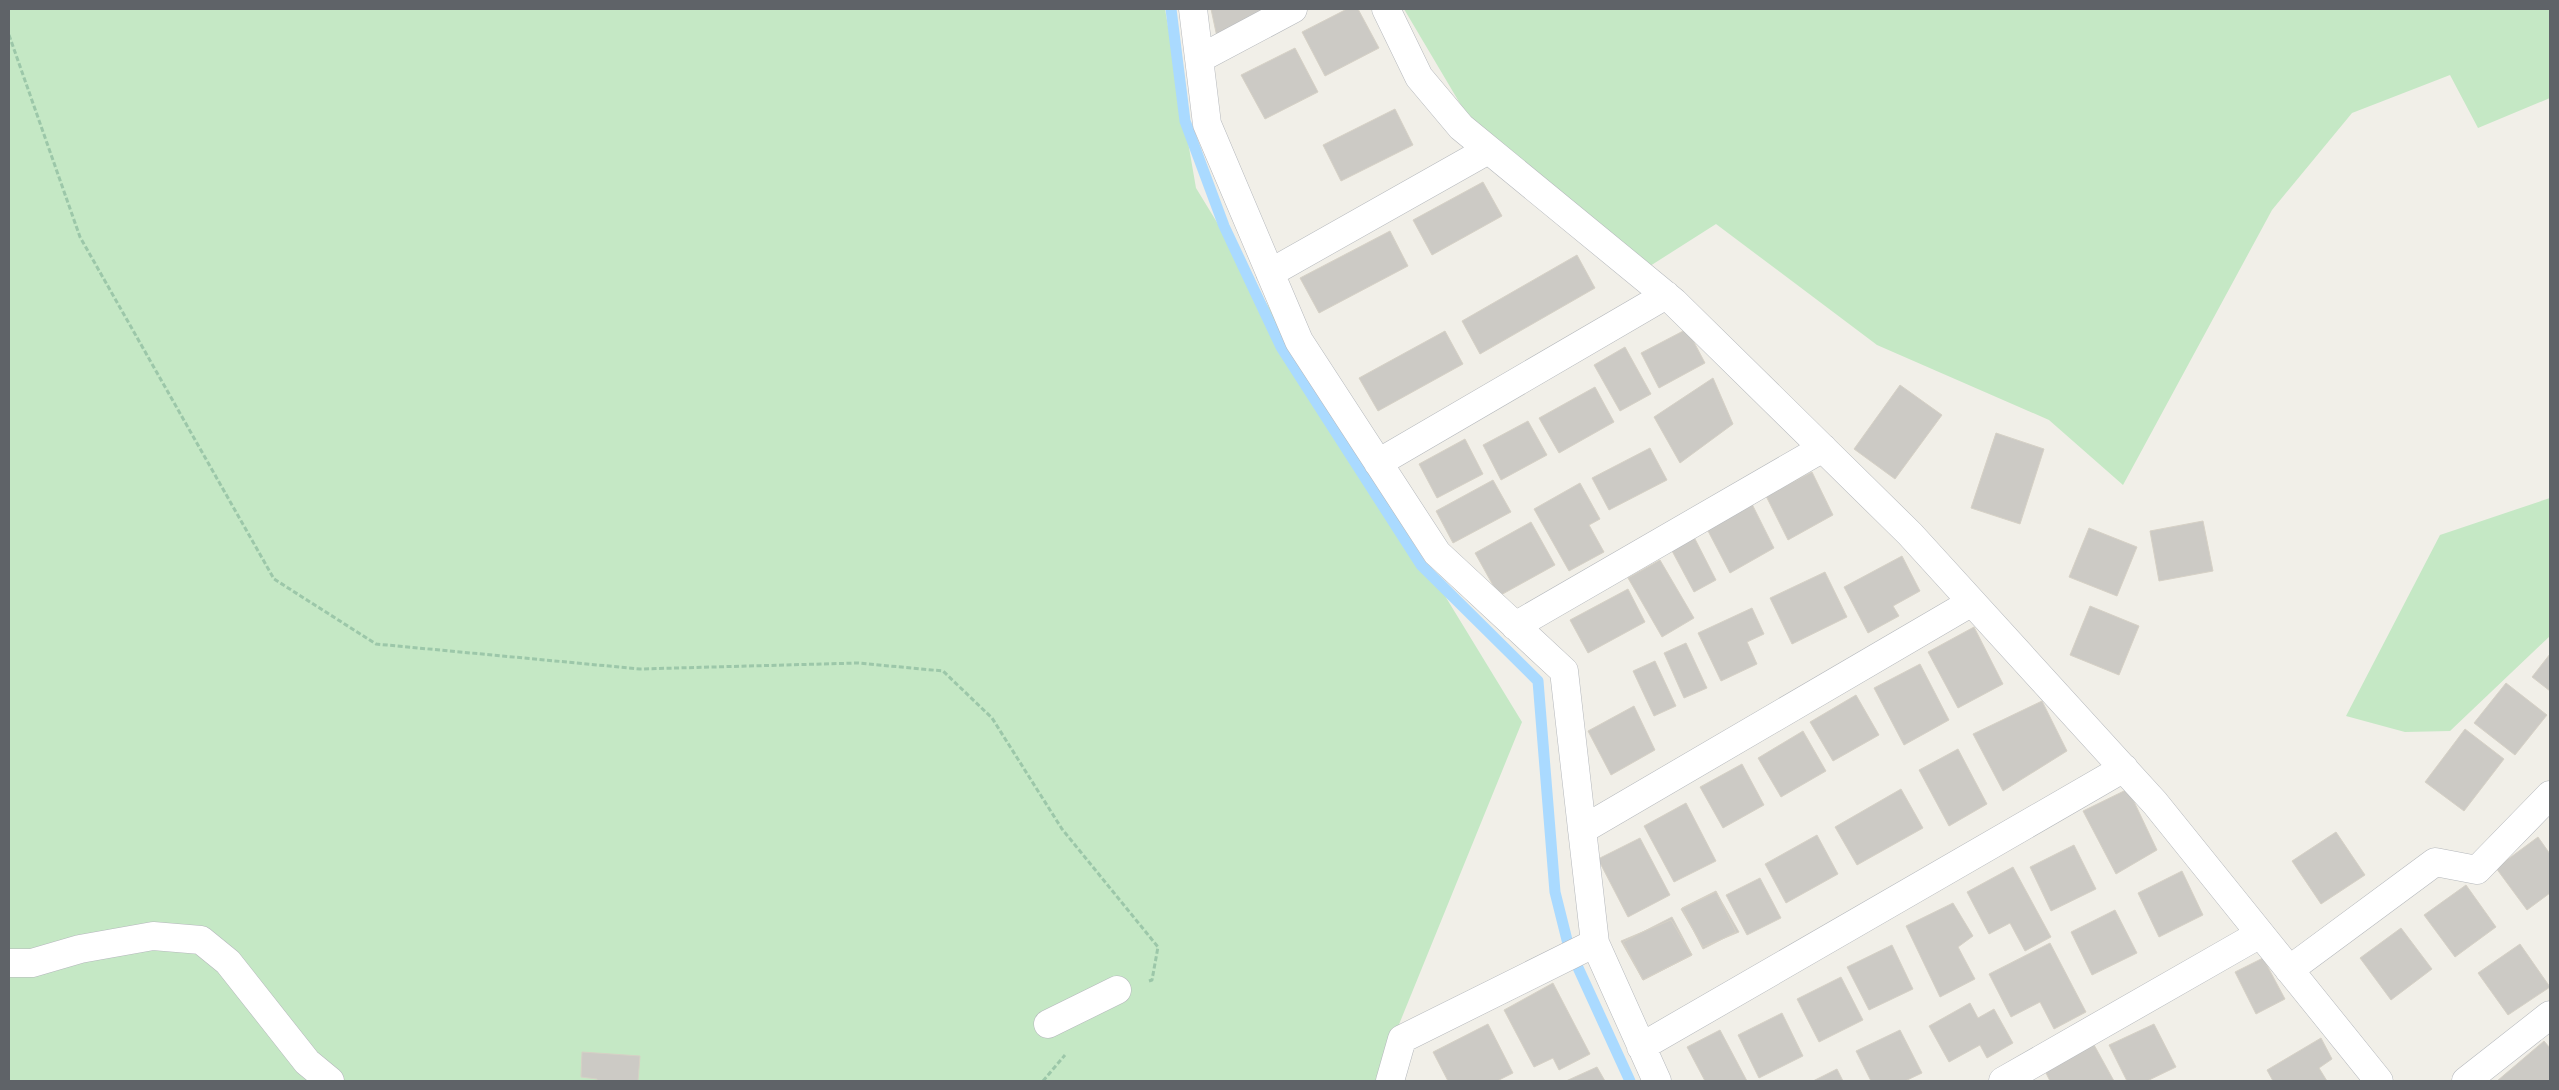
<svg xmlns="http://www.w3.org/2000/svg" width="2559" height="1090" font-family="Overpass,sans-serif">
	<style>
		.green { fill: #c5e8c5 }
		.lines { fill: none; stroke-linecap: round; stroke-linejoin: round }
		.stream { stroke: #aadaff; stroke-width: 11 }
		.building { fill: #cccac5; stroke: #d6d1c6 }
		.minor-casing { stroke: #b5b8bc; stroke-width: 29 }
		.path { stroke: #9cc7a9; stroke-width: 3; stroke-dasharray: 5 2.5; stroke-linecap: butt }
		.minor { stroke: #fff; stroke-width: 28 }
	</style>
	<rect width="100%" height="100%" fill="#f1efe8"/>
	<path class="green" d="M 9,9 L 1165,9 L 1196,188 L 1522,722 L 1376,1081 L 9,1081 Z
		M 1404,9 L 2550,9 L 2550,98 L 2478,128 L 2450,75 L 2352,113 L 2272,210 L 2123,485 L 2049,420 L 1877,345 L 1716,224 L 1639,273 L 1468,117 Z
		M 2550,498 L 2550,636 L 2450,731 L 2405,732 L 2346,716 L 2440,535 Z"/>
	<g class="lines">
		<path class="stream" d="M 1171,9 L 1185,121 L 1224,226 L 1281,347 L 1421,565 L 1538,681 L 1555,892 L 1569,948 L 1630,1081"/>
	</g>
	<path class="building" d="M 1211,9 L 1267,9 L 1217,37 Z
		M 1347,9 L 1358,9 L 1379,48 L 1325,76 L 1302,32 Z
		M 1295,48 L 1318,92 L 1265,119 L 1241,75 Z
		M 1395,109 L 1413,145 L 1341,181 L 1323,145 Z
		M 1483,182 L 1502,216 L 1432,255 L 1413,220 Z
		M 1390,231 L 1408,266 L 1319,313 L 1300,278 Z
		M 1577,255 L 1595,288 L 1480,354 L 1462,321 Z
		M 1687,329 L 1705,363 L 1659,388 L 1641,353 Z
		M 1445,331 L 1463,364 L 1378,411 L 1359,378 Z
		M 1625,347 L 1651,394 L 1620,411 L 1594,365 Z
		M 1713,378 L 1733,424 L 1680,463 L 1654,417 Z
		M 1900,385 L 1942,415 L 1895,479 L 1854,449 Z
		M 1595,387 L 1614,422 L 1559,453 L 1539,418 Z
		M 1528,421 L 1547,455 L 1501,480 L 1483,445 Z
		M 1996,433 L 2044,449 L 2020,524 L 1971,508 Z
		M 1465,439 L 1483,474 L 1437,498 L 1419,464 Z
		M 1650,448 L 1667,480 L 1609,510 L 1592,478 Z
		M 1812,472 L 1833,515 L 1788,540 L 1766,496 Z
		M 1493,480 L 1511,512 L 1453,543 L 1436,511 Z
		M 1580,483 L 1600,519 L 1589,525 L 1604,552 L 1569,571 L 1534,509 Z
		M 1752,504 L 1774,548 L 1730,573 L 1707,529 Z
		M 2203,521 L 2213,571 L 2159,581 L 2150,531 Z
		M 1531,522 L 1555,565 L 1499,596 L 1475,553 Z
		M 2089,528 L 2137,547 L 2117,596 L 2069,577 Z
		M 1694,537 L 1716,580 L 1694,592 L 1671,549 Z
		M 1902,556 L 1920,591 L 1893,606 L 1899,616 L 1868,633 L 1844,587 Z
		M 1660,560 L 1694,618 L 1662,637 L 1628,578 Z
		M 1825,572 L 1847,617 L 1792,644 L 1770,598 Z
		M 1628,589 L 1645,622 L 1588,653 L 1570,620 Z
		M 2090,606 L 2139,626 L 2119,675 L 2070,655 Z
		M 1752,608 L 1764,634 L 1747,642 L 1757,664 L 1721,681 L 1698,633 Z
		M 1974,627 L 2003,684 L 1958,708 L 1928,652 Z
		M 1686,643 L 1707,688 L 1684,698 L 1664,653 Z
		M 2550,654 L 2550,691 L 2532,677 Z
		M 1655,661 L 1676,706 L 1654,716 L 1633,671 Z
		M 1920,664 L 1949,720 L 1904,745 L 1874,688 Z
		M 2506,683 L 2547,715 L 2515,755 L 2474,723 Z
		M 1856,695 L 1879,735 L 1833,761 L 1810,722 Z
		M 2042,701 L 2067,751 L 2003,791 L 1973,734 Z
		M 1634,706 L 1655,750 L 1611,775 L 1588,731 Z
		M 2465,729 L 2504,759 L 2464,811 L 2425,782 Z
		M 1803,731 L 1826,771 L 1781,797 L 1758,758 Z
		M 1958,749 L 1987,804 L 1949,826 L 1919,770 Z
		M 1742,764 L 1764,805 L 1723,828 L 1700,787 Z
		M 1901,789 L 1923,828 L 1857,865 L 1835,827 Z
		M 2128,789 L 2157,850 L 2116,874 L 2083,811 Z
		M 1686,803 L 1716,861 L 1674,882 L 1644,826 Z
		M 2336,832 L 2365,875 L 2321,904 L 2292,861 Z
		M 1817,835 L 1838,874 L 1786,903 L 1765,864 Z
		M 2538,837 L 2550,854 L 2550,893 L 2527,910 L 2496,868 Z
		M 1640,838 L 1670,895 L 1628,917 L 1598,859 Z
		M 2074,845 L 2096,889 L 2051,911 L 2030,867 Z
		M 2013,867 L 2051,937 L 2025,951 L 2010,923 L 1989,934 L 1967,892 Z
		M 2182,871 L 2203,915 L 2159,937 L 2138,893 Z
		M 1760,878 L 1781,918 L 1747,935 L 1726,895 Z
		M 2466,885 L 2496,927 L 2455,957 L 2424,915 Z
		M 1716,891 L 1736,932 L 1703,949 L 1682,908 Z
		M 1716,892 L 1739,932 L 1703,947 L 1681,909 Z
		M 1953,903 L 1973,936 L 1958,947 L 1975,979 L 1940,997 L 1906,926 Z
		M 2115,910 L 2137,953 L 2092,975 L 2071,932 Z
		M 1672,917 L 1692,955 L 1643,980 L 1623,942 Z
		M 1671,920 L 1692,955 L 1643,980 L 1621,941 Z
		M 2401,928 L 2432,969 L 2391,1000 L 2360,958 Z
		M 2050,943 L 2086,1012 L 2054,1029 L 2040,1002 L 2011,1017 L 1989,974 Z
		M 2520,944 L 2550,987 L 2508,1015 L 2478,973 Z
		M 1892,945 L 1913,989 L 1869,1010 L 1847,967 Z
		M 2263,958 L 2285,999 L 2256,1014 L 2235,972 Z
		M 1841,977 L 1863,1020 L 1819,1042 L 1797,999 Z
		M 1553,983 L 1590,1054 L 1559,1070 L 1553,1058 L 1534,1067 L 1504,1010 Z
		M 1970,1003 L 1978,1018 L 1994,1009 L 2013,1043 L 1987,1058 L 1980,1045 L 1949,1062 L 1929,1026 Z
		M 1782,1013 L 1803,1056 L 1759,1078 L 1738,1035 Z
		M 1488,1024 L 1513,1073 L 1497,1081 L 1448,1081 L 1433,1052 Z
		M 2154,1024 L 2176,1067 L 2147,1081 L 2127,1081 L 2109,1045 Z
		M 1720,1030 L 1747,1081 L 1705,1081 L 1687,1047 Z
		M 1900,1030 L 1922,1073 L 1905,1081 L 1871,1081 L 1856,1051 Z
		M 2321,1038 L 2332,1059 L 2319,1068 L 2327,1081 L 2273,1081 L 2267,1070 Z
		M 2544,1041 L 2550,1048 L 2550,1081 L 2497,1081 Z
		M 2093,1043 L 2114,1081 L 2050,1081 L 2045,1071 Z
		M 582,1052 L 640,1056 L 638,1081 L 597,1081 L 597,1079 L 581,1077 Z
		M 1597,1067 L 1605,1081 L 1566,1081 Z
		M 1837,1069 L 1843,1081 L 1813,1081 Z"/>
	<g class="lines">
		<defs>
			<path id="minor" d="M 1193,9 L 1207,124 L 1299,341 L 1437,553 L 1564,671 L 1595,943 L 1657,1081
				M 1386,9 L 1419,77 L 1461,127 L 1674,302 L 1910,534 L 2155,803 L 2379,1081
				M 1199,59 L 1293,9
				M 1270,273 L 1488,150
				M 1378,463 L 1666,295
				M 1515,626 L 1823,448
				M 1582,830 L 1972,602
				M 9,963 L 32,963 L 80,949 L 153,936 L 201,940 L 228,962 L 307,1062 L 330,1081
				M 2289,970 L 2435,862 L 2477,870 L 2550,795
				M 1048,1024 L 1117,990
				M 1641,1047 L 2124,768
				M 1390,1081 L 1402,1039 L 1595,943
				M 2003,1081 L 2260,934
				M 2466,1081 L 2550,1015"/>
		</defs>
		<use href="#minor" class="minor-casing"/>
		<path class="path" d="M 9,35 L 80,237 L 274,579 L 376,644 L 640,669 L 858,663 L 943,671 L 992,718 L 1062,829 L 1158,947 L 1152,980 L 1149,981
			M 1043,1081 L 1065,1055"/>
		<use href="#minor" class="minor"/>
	</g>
	<rect width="2559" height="1090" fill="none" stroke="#5f6368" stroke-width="20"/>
</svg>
